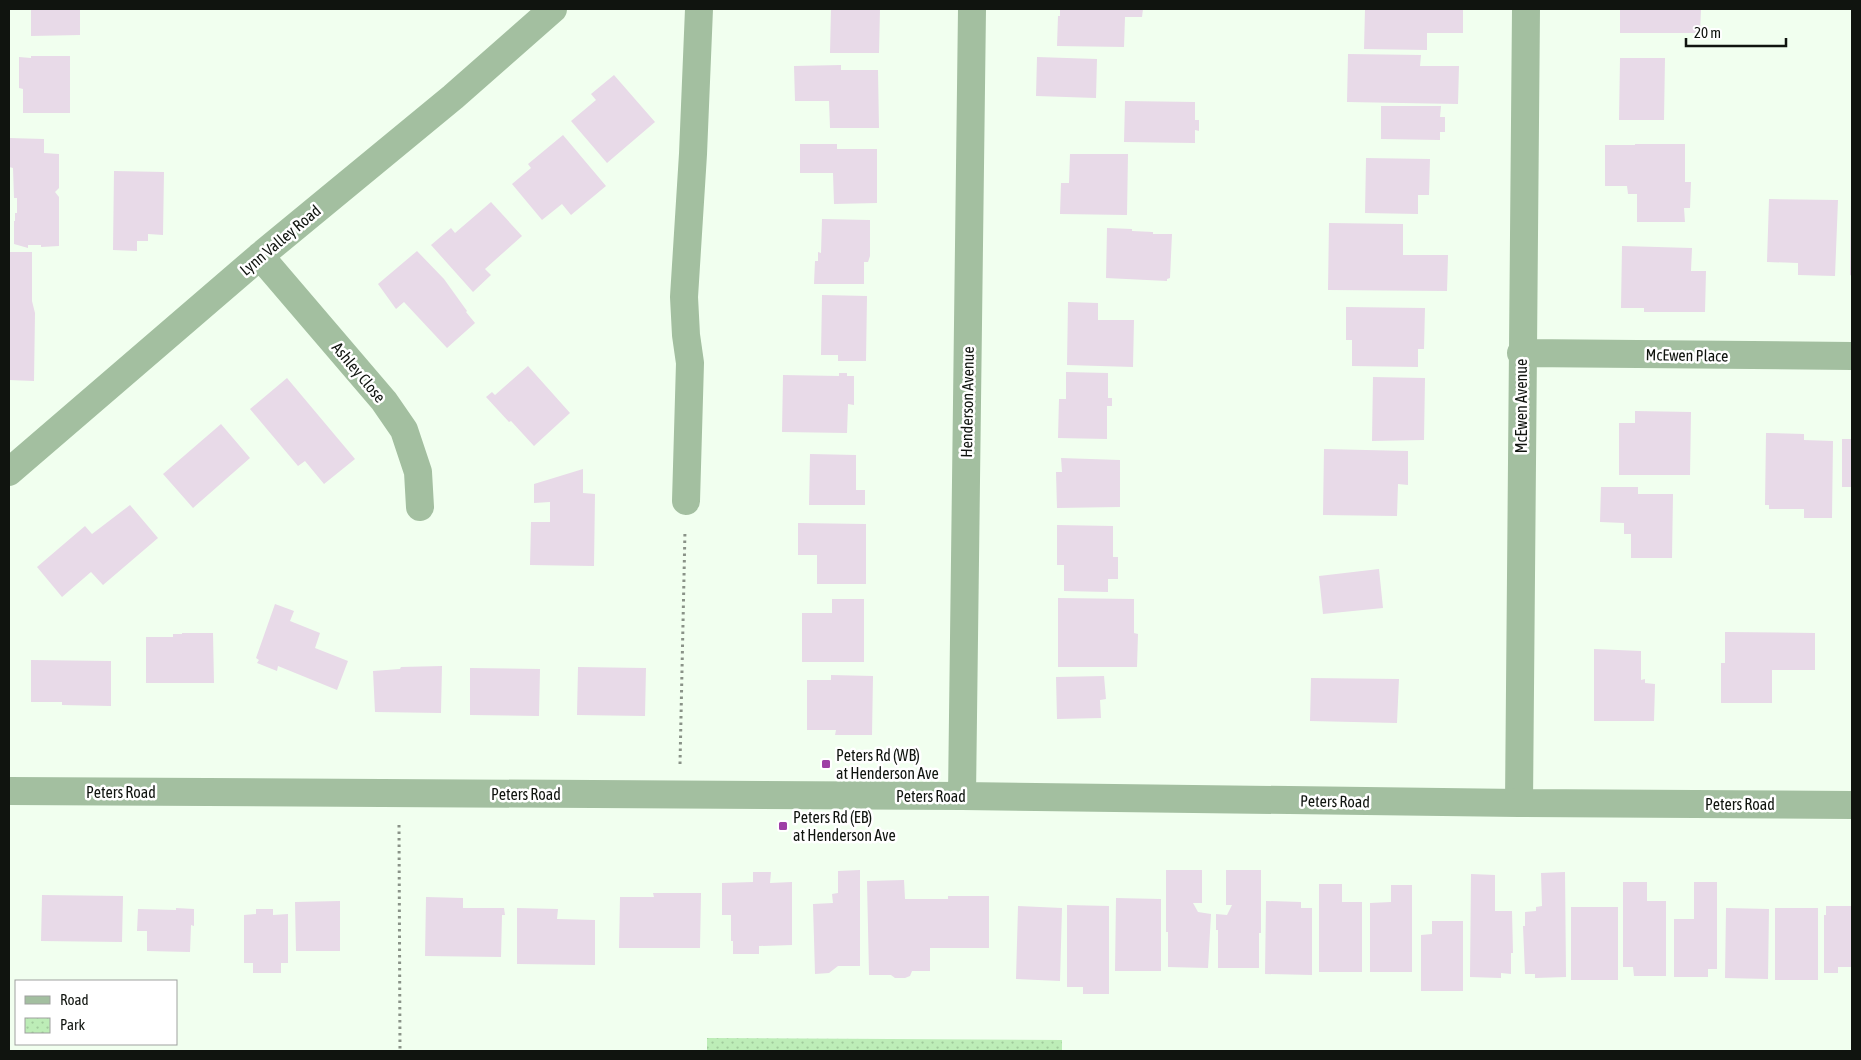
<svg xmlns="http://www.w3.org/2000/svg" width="1861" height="1060" font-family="'Asap Condensed',sans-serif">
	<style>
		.park { fill: url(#park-dots) }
		.building { fill: #e8dae8 }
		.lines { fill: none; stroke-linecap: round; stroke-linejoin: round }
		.path { stroke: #899287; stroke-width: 3; stroke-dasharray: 2.5 4; stroke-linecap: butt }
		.minor { stroke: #a3bfa0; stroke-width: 28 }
		.poi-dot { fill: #9e3ea6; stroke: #fff; stroke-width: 2 }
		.labels { text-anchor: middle; stroke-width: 5; stroke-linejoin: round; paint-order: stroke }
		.street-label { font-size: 16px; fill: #10140f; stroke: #fff }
		.poi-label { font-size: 16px; fill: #10140f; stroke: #fff; text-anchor: start }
	</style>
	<defs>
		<pattern id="park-dots" width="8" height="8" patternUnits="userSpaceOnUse" patternTransform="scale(1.25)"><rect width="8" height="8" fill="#bdedb7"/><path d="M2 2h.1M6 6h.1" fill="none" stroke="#a1ca9c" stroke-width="1.8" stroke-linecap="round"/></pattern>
	</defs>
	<rect width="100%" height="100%" fill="#f1ffef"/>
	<path class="park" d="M 707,1038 L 1062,1040 L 1062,1051 L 707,1051 Z"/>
	<path class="building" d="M 31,9 L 80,9 L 80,35 L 31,36 Z
		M 831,9 L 880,9 L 879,53 L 830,53 Z
		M 1060,9 L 1143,9 L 1142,17 L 1125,17 L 1124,47 L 1057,46 L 1058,16 L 1060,16 Z
		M 1365,9 L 1463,9 L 1463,33 L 1427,33 L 1427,50 L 1364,49 Z
		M 1620,9 L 1701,9 L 1700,33 L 1620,33 Z
		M 1348,54 L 1421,55 L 1420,66 L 1459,66 L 1458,104 L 1347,102 Z
		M 31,56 L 70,56 L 70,113 L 23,113 L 23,89 L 19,88 L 19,57 L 31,58 Z
		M 1037,57 L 1097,59 L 1096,98 L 1036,96 Z
		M 1620,58 L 1665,58 L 1664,120 L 1619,120 Z
		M 841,65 L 841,70 L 878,70 L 879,128 L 830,128 L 829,101 L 795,101 L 794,66 Z
		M 614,75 L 655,122 L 607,163 L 571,121 L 596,100 L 591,94 Z
		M 1125,101 L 1195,102 L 1195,120 L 1199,120 L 1199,131 L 1195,130 L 1195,143 L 1124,142 Z
		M 1381,106 L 1441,106 L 1440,117 L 1445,117 L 1445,132 L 1440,132 L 1440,140 L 1381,139 Z
		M 563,135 L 606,186 L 571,215 L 562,204 L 542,220 L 512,184 L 531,168 L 528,164 Z
		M 9,138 L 44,139 L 44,153 L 59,154 L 59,188 L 55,192 L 59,197 L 59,246 L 41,247 L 41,245 L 28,245 L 28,248 L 14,244 L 14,221 L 15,221 L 15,213 L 17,213 L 17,198 L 14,198 L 13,168 L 9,167 Z
		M 800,144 L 837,144 L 837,149 L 877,149 L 877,203 L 834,204 L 833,173 L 800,173 Z
		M 1635,144 L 1685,144 L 1685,182 L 1691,182 L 1690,208 L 1684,208 L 1685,222 L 1637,222 L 1637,194 L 1628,194 L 1627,186 L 1605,186 L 1605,145 L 1635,145 Z
		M 1070,154 L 1128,154 L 1127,215 L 1060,214 L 1061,183 L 1069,183 Z
		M 1366,158 L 1430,159 L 1429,195 L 1418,195 L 1418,214 L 1365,213 Z
		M 114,171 L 164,172 L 163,235 L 148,234 L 148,241 L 137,241 L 137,251 L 113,250 Z
		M 1851,193 L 1852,193 L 1852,276 L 1850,275 Z
		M 1769,199 L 1838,200 L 1835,276 L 1798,275 L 1798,263 L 1767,262 Z
		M 491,202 L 522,236 L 485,269 L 491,275 L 473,292 L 431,245 L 451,228 L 455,233 Z
		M 822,219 L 870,220 L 870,256 L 868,262 L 864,262 L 864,284 L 814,284 L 815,261 L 818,261 L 818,252 L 821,253 Z
		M 1329,223 L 1403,224 L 1403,255 L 1448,255 L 1447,291 L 1328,290 Z
		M 1107,228 L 1132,229 L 1132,231 L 1153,232 L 1153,234 L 1172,234 L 1170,278 L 1167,279 L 1167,281 L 1106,278 Z
		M 1622,246 L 1692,248 L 1691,271 L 1706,271 L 1705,312 L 1644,312 L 1644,308 L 1621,308 Z
		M 417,251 L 444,279 L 467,311 L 466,312 L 475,323 L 447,348 L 404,302 L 396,309 L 378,284 Z
		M 9,252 L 32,252 L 32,301 L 35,313 L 34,381 L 9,380 Z
		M 822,295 L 867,296 L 866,361 L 838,361 L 838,355 L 821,355 Z
		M 1068,302 L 1098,303 L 1098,320 L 1134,320 L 1133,367 L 1067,365 Z
		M 1346,307 L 1425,308 L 1424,349 L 1418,349 L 1418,367 L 1352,366 L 1352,340 L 1346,340 Z
		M 528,366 L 570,413 L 534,446 L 511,421 L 509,422 L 486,397 L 492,392 L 495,395 Z
		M 1066,372 L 1108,373 L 1108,398 L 1112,398 L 1112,406 L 1107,406 L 1107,439 L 1058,438 L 1059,399 L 1066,399 Z
		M 839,373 L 847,373 L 847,376 L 854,376 L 854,405 L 848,404 L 847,433 L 782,432 L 783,375 L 839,376 Z
		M 1373,377 L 1425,378 L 1424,440 L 1372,441 Z
		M 287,378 L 355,459 L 324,484 L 305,461 L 298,466 L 250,409 Z
		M 1635,411 L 1691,412 L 1690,475 L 1619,475 L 1619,423 L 1635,423 Z
		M 221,424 L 250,458 L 193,508 L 163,474 Z
		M 1766,433 L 1804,434 L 1804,440 L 1833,441 L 1832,518 L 1804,518 L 1804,509 L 1769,509 L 1769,505 L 1765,505 Z
		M 1842,439 L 1852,439 L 1852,487 L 1842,487 Z
		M 1324,449 L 1408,451 L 1408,485 L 1398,484 L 1397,516 L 1323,515 Z
		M 810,454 L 856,455 L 856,490 L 865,490 L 865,505 L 809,505 Z
		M 1061,458 L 1120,460 L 1120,507 L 1057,508 L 1056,472 L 1062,472 Z
		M 583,469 L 583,493 L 595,494 L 594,566 L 530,565 L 531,522 L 550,522 L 550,502 L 534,503 L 534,484 Z
		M 1601,487 L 1638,487 L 1638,494 L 1673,494 L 1672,558 L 1631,558 L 1631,534 L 1624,534 L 1624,523 L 1600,522 Z
		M 130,505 L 158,538 L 103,585 L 91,572 L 62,597 L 37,567 L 85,526 L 92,534 Z
		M 798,523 L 866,524 L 866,584 L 817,584 L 817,555 L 798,555 Z
		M 1057,525 L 1113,526 L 1113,557 L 1118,557 L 1118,579 L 1108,579 L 1108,592 L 1064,591 L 1064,565 L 1057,565 Z
		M 1379,569 L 1383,608 L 1323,614 L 1319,576 Z
		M 1058,598 L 1134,599 L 1134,633 L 1138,634 L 1137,667 L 1058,667 Z
		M 832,599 L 864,599 L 864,662 L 802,662 L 802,613 L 832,613 Z
		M 275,604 L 294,611 L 290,621 L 320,633 L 315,648 L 348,661 L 337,690 L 278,666 L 277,671 L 257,663 L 259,660 L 256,658 Z
		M 1725,632 L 1815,633 L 1815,670 L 1772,670 L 1772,703 L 1721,703 L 1721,663 L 1725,663 Z
		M 182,633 L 213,633 L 214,683 L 146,683 L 146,637 L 173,637 L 173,634 L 182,634 Z
		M 1594,649 L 1641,651 L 1641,680 L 1645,679 L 1645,683 L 1655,684 L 1654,721 L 1594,721 Z
		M 31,660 L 111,661 L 111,706 L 62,705 L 62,702 L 31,702 Z
		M 442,666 L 441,713 L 375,712 L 373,671 L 400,669 L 401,667 Z
		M 578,667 L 646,668 L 645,716 L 577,715 Z
		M 470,668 L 540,669 L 539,716 L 470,715 Z
		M 831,675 L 873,676 L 872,735 L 835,735 L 836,730 L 807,730 L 807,680 L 831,680 Z
		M 1104,676 L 1106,699 L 1100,700 L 1101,718 L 1057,719 L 1056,677 Z
		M 1311,678 L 1399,679 L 1397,723 L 1310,721 Z
		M 860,870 L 860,966 L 838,966 L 829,973 L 815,974 L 813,904 L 833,903 L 832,894 L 838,893 L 838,871 Z
		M 1166,870 L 1202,870 L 1202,903 L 1193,903 L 1198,912 L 1211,914 L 1208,968 L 1168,967 L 1168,932 L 1166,932 Z
		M 1226,870 L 1261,870 L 1261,933 L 1259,933 L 1259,968 L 1218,968 L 1218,930 L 1216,930 L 1216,914 L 1227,915 L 1232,905 L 1226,905 Z
		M 753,872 L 771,872 L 770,883 L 792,882 L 792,945 L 759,946 L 759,954 L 733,954 L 733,941 L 731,941 L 731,915 L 722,915 L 722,883 L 753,882 Z
		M 1565,872 L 1566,977 L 1535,978 L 1535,974 L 1525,974 L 1523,926 L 1525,926 L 1525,912 L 1536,911 L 1536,907 L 1542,906 L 1541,873 Z
		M 1471,874 L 1495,875 L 1495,911 L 1512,911 L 1513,953 L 1511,953 L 1511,974 L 1501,973 L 1501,978 L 1470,977 Z
		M 904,880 L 905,899 L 948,899 L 948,896 L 989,896 L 989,948 L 930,948 L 930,971 L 912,971 L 910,976 L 905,978 L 895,978 L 891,975 L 869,975 L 867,881 Z
		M 1623,882 L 1647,882 L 1647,901 L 1666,901 L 1666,976 L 1634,976 L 1633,967 L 1623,967 Z
		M 1694,882 L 1717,882 L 1717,969 L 1708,969 L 1708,977 L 1674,977 L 1674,919 L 1694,919 Z
		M 1319,884 L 1342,884 L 1342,902 L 1362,902 L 1362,972 L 1319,972 Z
		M 1391,885 L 1412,885 L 1412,972 L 1370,972 L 1370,903 L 1391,902 Z
		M 653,893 L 701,893 L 700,948 L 619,948 L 620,897 L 654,897 Z
		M 42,895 L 123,896 L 122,942 L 41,941 Z
		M 426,897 L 463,898 L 463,908 L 504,908 L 505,915 L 502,915 L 501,957 L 425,956 Z
		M 1116,898 L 1161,899 L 1161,971 L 1115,971 Z
		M 340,901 L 340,951 L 296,951 L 295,902 Z
		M 1266,901 L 1301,902 L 1301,908 L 1312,908 L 1312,975 L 1265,974 Z
		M 1067,905 L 1109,906 L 1109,994 L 1083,994 L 1083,987 L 1067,987 Z
		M 1018,906 L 1062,908 L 1060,981 L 1016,979 Z
		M 1826,906 L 1852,906 L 1852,967 L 1838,967 L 1838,973 L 1824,973 L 1824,915 L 1826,915 Z
		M 1571,907 L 1618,907 L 1618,980 L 1571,980 Z
		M 176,908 L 194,909 L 194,926 L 191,925 L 190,952 L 147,951 L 147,931 L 137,931 L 138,909 L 176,910 Z
		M 517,908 L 558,909 L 557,919 L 595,920 L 595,965 L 517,964 Z
		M 1726,908 L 1769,909 L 1768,979 L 1725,978 Z
		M 1775,908 L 1818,908 L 1818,980 L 1775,980 Z
		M 256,909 L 273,909 L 273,915 L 288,914 L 288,963 L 281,963 L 281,973 L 253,973 L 253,963 L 244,963 L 244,915 L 256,914 Z
		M 1432,921 L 1463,921 L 1463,991 L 1421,991 L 1421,935 L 1432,934 Z"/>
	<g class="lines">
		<path class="path" d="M 680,764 L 685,530
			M 399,825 L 400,1051"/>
		<path class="minor" d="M 260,256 L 384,401 L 404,430 L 418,472 L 420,507
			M 1521,353 L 1852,356
			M 9,472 L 260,256 L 453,97 L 553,9
			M 686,501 L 690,363 L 686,335 L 684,297 L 693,154 L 699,9
			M 9,791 L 962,796 L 1519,803 L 1852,805
			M 962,796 L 972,9
			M 1519,803 L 1526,9"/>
	</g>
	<g class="poi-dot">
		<rect x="821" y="759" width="10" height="10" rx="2.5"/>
		<rect x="778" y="821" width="10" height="10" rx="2.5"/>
	</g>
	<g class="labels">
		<g class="street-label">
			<text transform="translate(280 240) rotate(-40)" y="6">Lynn Valley Road</text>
			<text transform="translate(1687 355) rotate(1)" y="6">McEwen Place</text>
			<text transform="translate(359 372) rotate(50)" y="6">Ashley Close</text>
			<text transform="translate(967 402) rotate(-89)" y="6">Henderson Avenue</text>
			<text transform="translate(1521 406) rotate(-90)" y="6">McEwen Avenue</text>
			<text x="121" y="798">Peters Road</text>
			<text x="526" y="800">Peters Road</text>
			<text x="931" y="802">Peters Road</text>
			<text transform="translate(1335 801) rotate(1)" y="6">Peters Road</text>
			<text x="1740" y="810">Peters Road</text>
		</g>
		<g class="poi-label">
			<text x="836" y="761">Peters Rd (WB)<tspan x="836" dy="18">at Henderson Ave</tspan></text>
			<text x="793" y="823">Peters Rd (EB)<tspan x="793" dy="18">at Henderson Ave</tspan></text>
		</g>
	</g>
	<rect width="1861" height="1060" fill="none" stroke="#10140f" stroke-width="20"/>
	<rect x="15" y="980" width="162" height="65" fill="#ffffff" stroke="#9fa19f"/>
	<rect x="25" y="996" width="25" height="8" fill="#a3bfa0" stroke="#9fa19f"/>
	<text x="60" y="1005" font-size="15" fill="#10140f">Road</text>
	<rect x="25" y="1018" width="25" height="15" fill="url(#park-dots)" stroke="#9fa19f"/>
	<text x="60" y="1030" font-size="15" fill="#10140f">Park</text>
	<path d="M1686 38v8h100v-8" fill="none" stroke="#10140f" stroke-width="2.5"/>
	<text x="1694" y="38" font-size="15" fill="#10140f" stroke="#ffffff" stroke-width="4" paint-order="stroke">20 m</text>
</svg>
